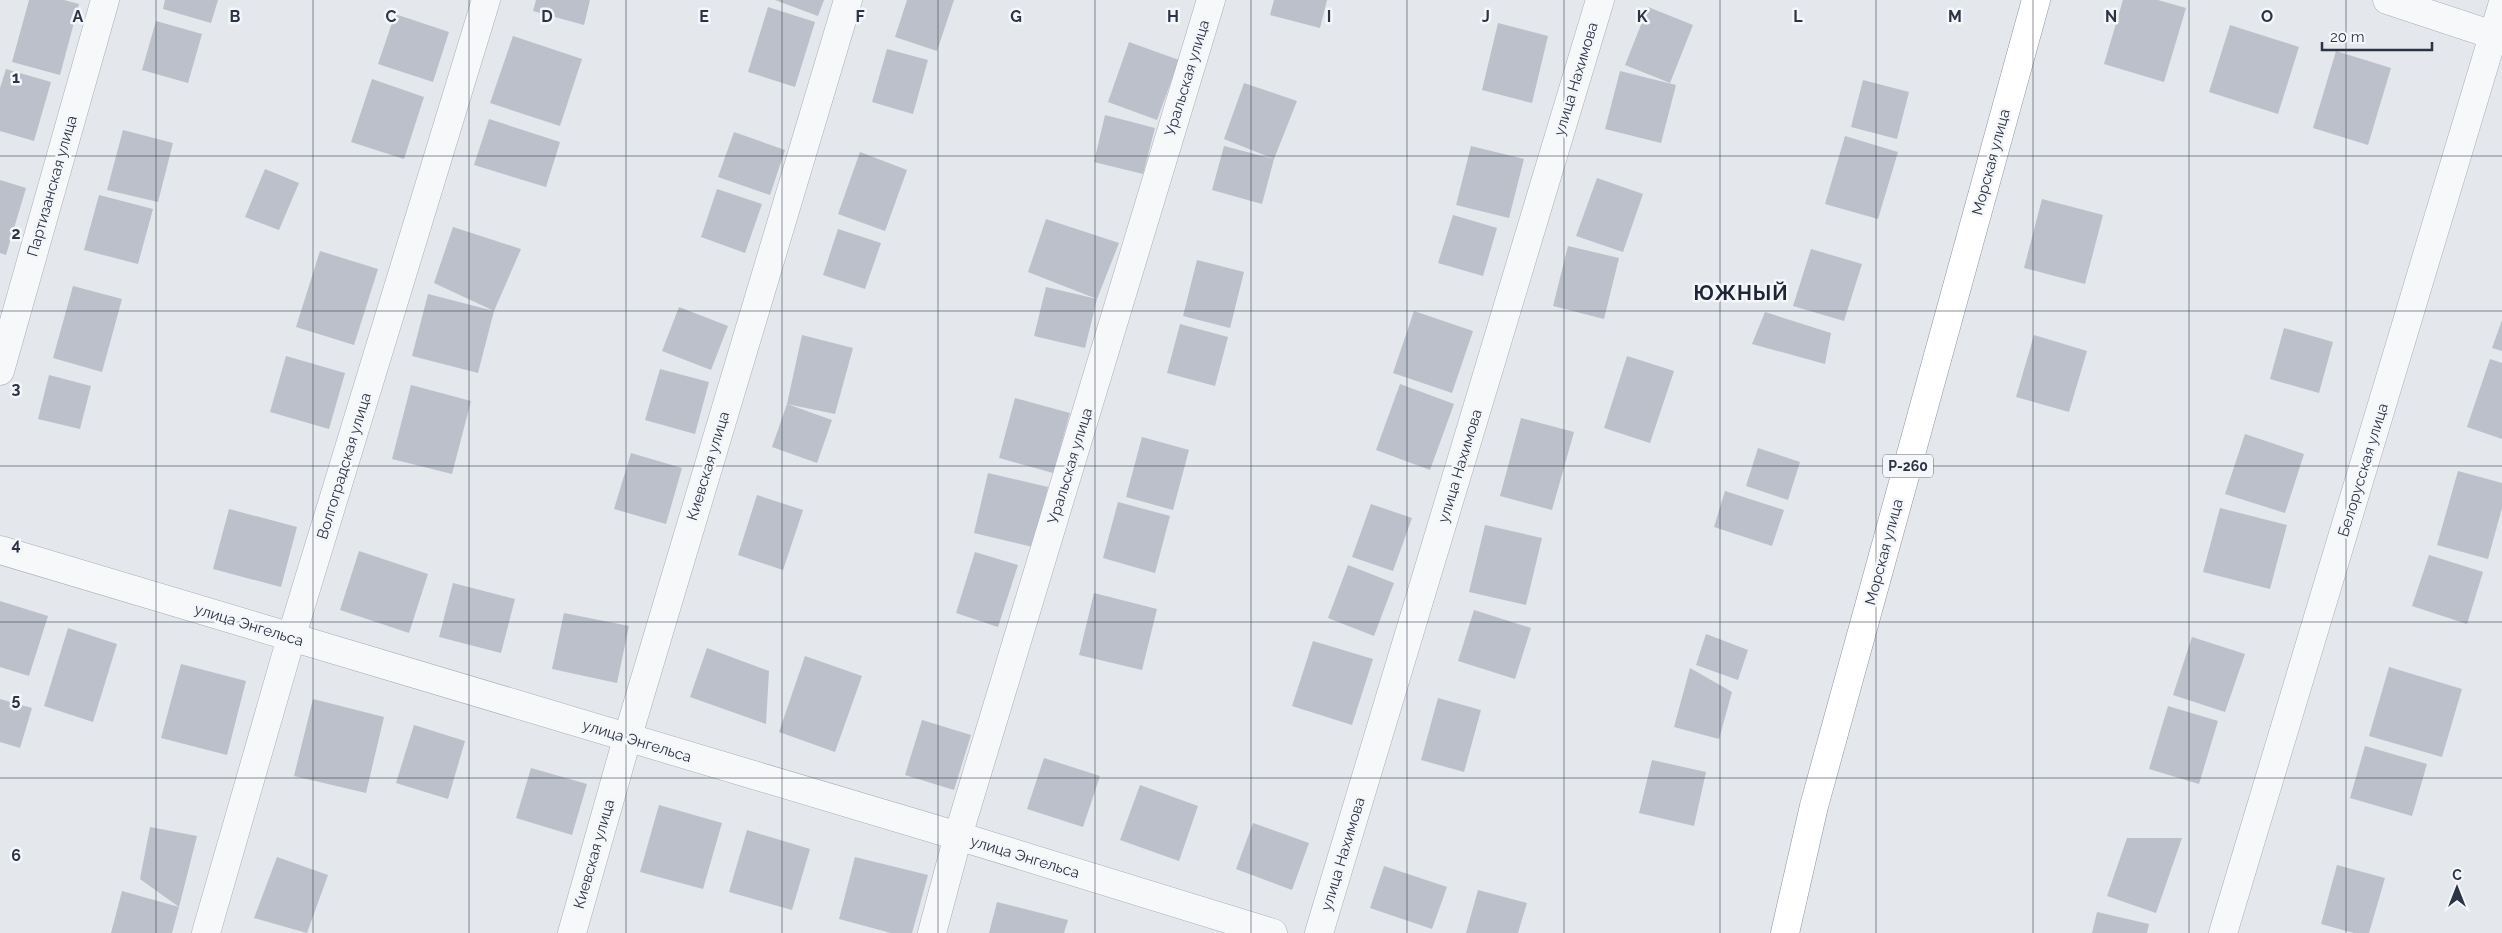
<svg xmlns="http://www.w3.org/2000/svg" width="2502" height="933" font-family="Raleway,sans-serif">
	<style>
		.building { fill: #bbc0ca }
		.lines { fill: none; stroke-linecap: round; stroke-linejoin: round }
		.street-casing { stroke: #a9aeb7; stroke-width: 29 }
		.highway-casing { stroke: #8b94a3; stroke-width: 29 }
		.street { stroke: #f7f8fa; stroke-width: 28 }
		.highway { stroke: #fff; stroke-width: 28 }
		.grid { fill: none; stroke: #2b3445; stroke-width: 1; stroke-opacity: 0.55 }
		.labels { text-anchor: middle; stroke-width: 5; stroke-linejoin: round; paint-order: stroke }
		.shield { fill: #f4f6f9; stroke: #676e7b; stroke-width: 1 }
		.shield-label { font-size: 14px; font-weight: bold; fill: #2b3445 }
		.street-label { font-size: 15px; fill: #2b3445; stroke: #f4f6f9 }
		.district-label { font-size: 20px; font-weight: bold; letter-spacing: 1px; fill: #1d2536; stroke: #f4f6f9 }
		.grid-label { font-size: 16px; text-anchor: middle; font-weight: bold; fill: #2b3445; stroke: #f4f6f9; stroke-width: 5; stroke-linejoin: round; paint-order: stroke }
	</style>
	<rect width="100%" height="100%" fill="#e4e7ec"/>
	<path class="building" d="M 29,0 L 64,0 L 79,4 L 60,75 L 12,62 Z
		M 165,0 L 218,0 L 211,23 L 163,9 Z
		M 536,0 L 590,0 L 584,25 L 533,11 Z
		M 775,0 L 824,0 L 818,16 Z
		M 907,0 L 954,0 L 937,51 L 895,37 Z
		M 1274,0 L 1327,0 L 1320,28 L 1270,15 Z
		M 2123,0 L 2158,0 L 2186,8 L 2164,82 L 2104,64 Z
		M 768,7 L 815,22 L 795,87 L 748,72 Z
		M 1648,7 L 1693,25 L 1670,83 L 1625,65 Z
		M 395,14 L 449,32 L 433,82 L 378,64 Z
		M 156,21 L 202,34 L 188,83 L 142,70 Z
		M 1498,23 L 1548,36 L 1532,103 L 1482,90 Z
		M 2230,25 L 2299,47 L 2278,114 L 2209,92 Z
		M 513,36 L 582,59 L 560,126 L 490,103 Z
		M 1129,42 L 1179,60 L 1157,120 L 1108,102 Z
		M 887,49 L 928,60 L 913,114 L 872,102 Z
		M 2336,51 L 2391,68 L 2368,145 L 2313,128 Z
		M 6,69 L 51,82 L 34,141 L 0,131 L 0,88 Z
		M 1620,71 L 1676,85 L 1661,143 L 1605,129 Z
		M 372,79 L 424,97 L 404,159 L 351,142 Z
		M 1863,80 L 1909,92 L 1897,139 L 1851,127 Z
		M 1244,83 L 1297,101 L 1274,159 L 1262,204 L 1212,190 L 1224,146 L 1274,159 L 1224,139 Z
		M 1105,115 L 1155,128 L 1143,174 L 1094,162 Z
		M 489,119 L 560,142 L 546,187 L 474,165 Z
		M 123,130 L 173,143 L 158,202 L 107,190 Z
		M 734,132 L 785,150 L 770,195 L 718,177 Z
		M 1845,136 L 1898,152 L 1878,219 L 1825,204 Z
		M 1471,146 L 1524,159 L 1509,218 L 1456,205 Z
		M 860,152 L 907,170 L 885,231 L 838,214 Z
		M 265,169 L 299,183 L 279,230 L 245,217 Z
		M 1597,178 L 1643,194 L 1623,252 L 1576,236 Z
		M 0,180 L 26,188 L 6,255 L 0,253 Z
		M 717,189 L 762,204 L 745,253 L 701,237 Z
		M 99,195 L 153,209 L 138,264 L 84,250 Z
		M 2042,199 L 2103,215 L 2085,284 L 2024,268 Z
		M 1453,215 L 1497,228 L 1483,276 L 1438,263 Z
		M 1046,219 L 1119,243 L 1097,299 L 1085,348 L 1034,336 L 1046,287 L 1097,299 L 1028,272 Z
		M 453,227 L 521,249 L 494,311 L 434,283 Z
		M 838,229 L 881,243 L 865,289 L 823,275 Z
		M 1568,246 L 1619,258 L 1604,319 L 1553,306 Z
		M 1811,249 L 1862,264 L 1844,321 L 1793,306 Z
		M 320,251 L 378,269 L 354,345 L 296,327 Z
		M 1197,260 L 1244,272 L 1230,328 L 1183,316 Z
		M 73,286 L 122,299 L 102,372 L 53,358 Z
		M 428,294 L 494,311 L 478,373 L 412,356 Z
		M 679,307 L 728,326 L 711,370 L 662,351 Z
		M 1414,311 L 1473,331 L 1452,393 L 1393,373 Z
		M 1765,312 L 1831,333 L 1825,364 L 1752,344 Z
		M 2502,320 L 2502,351 L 2492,348 Z
		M 1180,324 L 1228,337 L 1215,386 L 1167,373 Z
		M 2284,328 L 2333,342 L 2319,393 L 2270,379 Z
		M 802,335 L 853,348 L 835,414 L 787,404 L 832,420 L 817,463 L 772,447 L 787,404 Z
		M 2034,335 L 2087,351 L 2069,412 L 2016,397 Z
		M 286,356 L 345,373 L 329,429 L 270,412 Z
		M 1627,356 L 1674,371 L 1650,443 L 1604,428 Z
		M 2490,359 L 2502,363 L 2502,439 L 2467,427 Z
		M 660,369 L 709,382 L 695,434 L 645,420 Z
		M 49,375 L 91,386 L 80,429 L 38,419 Z
		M 1400,384 L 1454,404 L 1430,470 L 1376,450 Z
		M 411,385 L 471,401 L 452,474 L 392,459 Z
		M 1015,398 L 1070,413 L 1053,473 L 999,458 Z
		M 1521,418 L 1574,432 L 1552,510 L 1500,496 Z
		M 2245,434 L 2304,454 L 2285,513 L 2225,494 Z
		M 1142,437 L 1189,450 L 1173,510 L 1126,497 Z
		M 1758,448 L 1800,462 L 1788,500 L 1746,486 Z
		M 631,453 L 682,468 L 666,524 L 614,509 Z
		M 2458,471 L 2502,483 L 2502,508 L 2488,559 L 2437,545 Z
		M 988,473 L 1048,487 L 1033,547 L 974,533 Z
		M 1725,491 L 1784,510 L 1772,546 L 1714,527 Z
		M 757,495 L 803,510 L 783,570 L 738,555 Z
		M 1118,502 L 1170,516 L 1155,573 L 1103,558 Z
		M 1371,504 L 1412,518 L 1393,571 L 1352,557 Z
		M 2220,508 L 2287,525 L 2270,589 L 2203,572 Z
		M 229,509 L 297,527 L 281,587 L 213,569 Z
		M 1485,525 L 1542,538 L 1526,605 L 1469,592 Z
		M 359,551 L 428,574 L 409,633 L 340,610 Z
		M 975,552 L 1018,565 L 998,627 L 956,613 Z
		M 2429,555 L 2483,572 L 2467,624 L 2412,606 Z
		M 1348,565 L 1394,583 L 1374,636 L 1328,618 Z
		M 453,583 L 515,599 L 501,653 L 439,637 Z
		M 1094,593 L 1157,609 L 1142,670 L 1079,655 Z
		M 0,601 L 48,616 L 29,676 L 0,667 Z
		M 1474,610 L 1531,628 L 1515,679 L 1458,661 Z
		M 564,613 L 629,626 L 617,683 L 552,669 Z
		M 68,628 L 117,644 L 93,722 L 44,706 Z
		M 1706,634 L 1748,650 L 1738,680 L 1696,665 Z
		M 2192,637 L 2245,654 L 2225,712 L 2173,695 Z
		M 1313,641 L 1373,659 L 1352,725 L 1292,706 Z
		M 707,648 L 769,671 L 766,724 L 690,697 Z
		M 805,656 L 862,676 L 835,752 L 779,732 Z
		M 181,664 L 246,681 L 227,755 L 161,738 Z
		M 2389,667 L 2462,689 L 2442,757 L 2369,736 Z
		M 1690,668 L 1732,692 L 1719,739 L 1674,727 Z
		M 1438,698 L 1481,710 L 1464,772 L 1421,760 Z
		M 0,699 L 32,708 L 20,748 L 0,742 Z
		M 313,699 L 384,717 L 366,793 L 294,776 Z
		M 2168,706 L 2218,721 L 2199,784 L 2149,769 Z
		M 922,720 L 971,735 L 954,790 L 905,775 Z
		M 414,725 L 465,741 L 448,799 L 396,783 Z
		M 2365,746 L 2427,764 L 2412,816 L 2350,798 Z
		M 1044,758 L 1100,776 L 1083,827 L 1027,809 Z
		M 1652,760 L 1706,772 L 1694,826 L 1639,813 Z
		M 531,768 L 587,784 L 572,835 L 516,818 Z
		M 1140,785 L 1198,806 L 1179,861 L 1120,840 Z
		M 659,805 L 722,823 L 703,889 L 640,872 Z
		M 1253,823 L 1309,843 L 1292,890 L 1236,869 Z
		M 150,827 L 197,836 L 179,907 L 140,879 Z
		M 747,830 L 810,849 L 792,910 L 729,892 Z
		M 2127,838 L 2182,838 L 2156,913 L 2107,896 Z
		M 277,857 L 328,875 L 307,933 L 254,918 Z
		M 855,857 L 928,875 L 912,933 L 891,933 L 839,919 Z
		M 2337,865 L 2385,878 L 2369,933 L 2354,933 L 2321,924 Z
		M 1384,866 L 1447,887 L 1432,929 L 1370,908 Z
		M 1478,890 L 1527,903 L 1518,933 L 1466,933 Z
		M 122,891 L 179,907 L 172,933 L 111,933 Z
		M 997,902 L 1068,920 L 1064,933 L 989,933 Z
		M 2097,912 L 2149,924 L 2147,933 L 2092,933 Z"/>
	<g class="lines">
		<defs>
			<path id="street" d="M 2387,0 L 2502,38
				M 0,371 L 105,0
				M 0,550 L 958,836 L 1273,933
				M 206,933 L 291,638 L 486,0
				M 572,933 L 627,739 L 848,0
				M 932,933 L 958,836 L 1211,0
				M 1319,933 L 1600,0
				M 2223,933 L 2502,6"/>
			<path id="highway" d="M 1785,933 L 1814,806 L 2036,0"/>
		</defs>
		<use href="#street" class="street-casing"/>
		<use href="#highway" class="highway-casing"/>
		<use href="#street" class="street"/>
		<use href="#highway" class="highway"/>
	</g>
	<path class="grid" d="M 156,0 L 156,933M 313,0 L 313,933M 469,0 L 469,933M 626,0 L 626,933M 782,0 L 782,933M 938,0 L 938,933M 1095,0 L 1095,933M 1251,0 L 1251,933M 1407,0 L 1407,933M 1564,0 L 1564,933M 1720,0 L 1720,933M 1876,0 L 1876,933M 2033,0 L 2033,933M 2189,0 L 2189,933M 2346,0 L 2346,933M 0,156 L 2502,156M 0,311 L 2502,311M 0,466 L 2502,466M 0,622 L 2502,622M 0,778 L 2502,778"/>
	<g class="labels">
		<rect class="shield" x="1883" y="454.5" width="50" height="23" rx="4"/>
		<g class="shield-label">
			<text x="1908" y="471">Р-260</text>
		</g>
		<g class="street-label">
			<text transform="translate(1187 78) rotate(-73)" y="5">Уральская улица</text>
			<text transform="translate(1576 79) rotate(-73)" y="5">улица Нахимова</text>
			<text transform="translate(1991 162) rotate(-75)" y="5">Морская улица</text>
			<text transform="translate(52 186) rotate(-74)" y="5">Партизанская улица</text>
			<text transform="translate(344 466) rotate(-73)" y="5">Волгоградская улица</text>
			<text transform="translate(708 466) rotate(-73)" y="5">Киевская улица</text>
			<text transform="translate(1070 466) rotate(-73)" y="5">Уральская улица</text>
			<text transform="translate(1460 466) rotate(-73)" y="5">улица Нахимова</text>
			<text transform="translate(2363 470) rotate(-73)" y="5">Белорусская улица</text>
			<text transform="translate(1884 552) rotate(-75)" y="5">Морская улица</text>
			<text transform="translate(249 625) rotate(17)" y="5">улица Энгельса</text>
			<text transform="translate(637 741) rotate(17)" y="5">улица Энгельса</text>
			<text transform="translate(594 854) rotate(-74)" y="5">Киевская улица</text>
			<text transform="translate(1343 854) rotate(-73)" y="5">улица Нахимова</text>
			<text transform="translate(1025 857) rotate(17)" y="5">улица Энгельса</text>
		</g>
		<g class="district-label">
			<text x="1741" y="300">ЮЖНЫЙ</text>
		</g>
	</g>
	<g class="grid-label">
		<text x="78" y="22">A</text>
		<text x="235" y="22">B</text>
		<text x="391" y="22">C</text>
		<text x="547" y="22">D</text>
		<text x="704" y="22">E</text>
		<text x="860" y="22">F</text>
		<text x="1016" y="22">G</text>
		<text x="1173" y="22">H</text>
		<text x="1329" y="22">I</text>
		<text x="1486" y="22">J</text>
		<text x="1642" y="22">K</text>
		<text x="1798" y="22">L</text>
		<text x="1955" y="22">M</text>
		<text x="2111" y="22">N</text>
		<text x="2267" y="22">O</text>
		<text x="16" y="83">1</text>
		<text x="16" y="239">2</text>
		<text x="16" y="394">3</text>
		<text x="16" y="550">4</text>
		<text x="16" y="705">5</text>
		<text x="16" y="861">6</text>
	</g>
	<g transform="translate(2457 888)" stroke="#f4f6f9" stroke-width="4" paint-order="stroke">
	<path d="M0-4L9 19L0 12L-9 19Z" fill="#2b3445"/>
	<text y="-8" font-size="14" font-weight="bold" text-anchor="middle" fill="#2b3445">С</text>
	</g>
	<path d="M2322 42v8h110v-8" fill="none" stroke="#2b3445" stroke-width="2.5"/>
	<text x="2330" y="42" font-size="15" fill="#2b3445" stroke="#f4f6f9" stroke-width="4" paint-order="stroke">20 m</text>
</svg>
